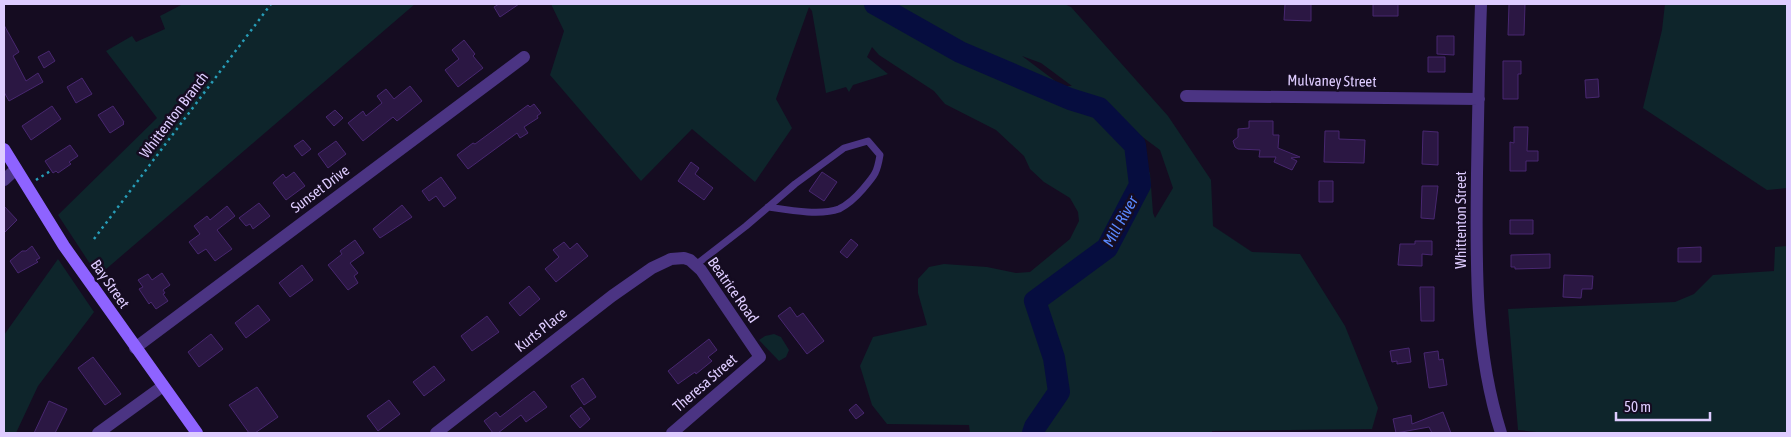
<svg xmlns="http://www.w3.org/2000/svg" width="1791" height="437" font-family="'Asap Condensed',sans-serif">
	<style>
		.green { fill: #0e252b; fill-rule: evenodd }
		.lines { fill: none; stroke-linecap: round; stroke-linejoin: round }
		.river { stroke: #060d3f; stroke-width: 22 }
		.building { fill: #2b1743; stroke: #482770 }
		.path { stroke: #279db8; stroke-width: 2.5; stroke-dasharray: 2.5 4; stroke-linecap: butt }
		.lane { stroke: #4b3483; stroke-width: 7 }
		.street { stroke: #4b3483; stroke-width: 12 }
		.secondary { stroke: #8e63ff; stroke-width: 12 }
		.labels { text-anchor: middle; stroke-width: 5; stroke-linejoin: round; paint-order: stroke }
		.street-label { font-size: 15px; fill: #deccff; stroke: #150c21 }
		.water-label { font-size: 16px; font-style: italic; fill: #5a89ff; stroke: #150c21 }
	</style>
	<rect width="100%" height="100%" fill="#150c21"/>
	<path class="green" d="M 183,4 L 415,4 L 98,276 L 58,215 L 157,118 L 106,51 L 132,36 L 136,42 L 165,29 L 160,16 Z
		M 551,4 L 1064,4 L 1071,7 L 1168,116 L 1211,180 L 1213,226 L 1252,252 L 1300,254 L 1345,326 L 1378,408 L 1372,429 L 1212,431 L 1212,433 L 970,433 L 969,425 L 887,424 L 872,405 L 860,366 L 873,337 L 927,325 L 918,293 L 918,279 L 929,267 L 944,264 L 987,267 L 1016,273 L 1030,272 L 1070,239 L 1079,221 L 1078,212 L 1070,198 L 1044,182 L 1030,169 L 1024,156 L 996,130 L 945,104 L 934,91 L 879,55 L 872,47 L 867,57 L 888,74 L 853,85 L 849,92 L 846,87 L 826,93 L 812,11 L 809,7 L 776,99 L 792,128 L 755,182 L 692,129 L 641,181 L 550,75 L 564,31 ZM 1022,56 L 1041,63 L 1072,86 L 1062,86 ZM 1121,121 L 1160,150 L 1173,188 L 1155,218 L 1153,213 L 1150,173 L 1137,157 Z
		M 1665,4 L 1787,4 L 1787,188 L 1767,190 L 1643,108 L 1662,30 Z
		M 1787,246 L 1787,433 L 1546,433 L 1518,430 L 1508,309 L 1675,302 L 1694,294 L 1713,275 L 1774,271 L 1775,247 Z
		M 58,259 L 94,312 L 38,386 L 16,433 L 4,433 L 4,335 Z
		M 774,334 L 781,337 L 789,350 L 786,357 L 779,361 L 759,340 L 765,336 Z"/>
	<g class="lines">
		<path class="river" d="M 875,4 L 960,52 L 1070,99 L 1099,108 L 1135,145 L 1140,185 L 1107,248 L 1035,301 L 1054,358 L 1059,392 L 1035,427 L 1033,433"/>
	</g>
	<path class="building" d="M 499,4 L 519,4 L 500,17 L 494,7 Z
		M 1285,4 L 1311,4 L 1311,21 L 1284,20 Z
		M 1373,4 L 1398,4 L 1398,16 L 1373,16 Z
		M 1509,4 L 1525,4 L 1524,35 L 1508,35 Z
		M 4,25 L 19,52 L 13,56 L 26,81 L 38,73 L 43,82 L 9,101 L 4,92 Z
		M 1437,36 L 1454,36 L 1454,55 L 1437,54 Z
		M 464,40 L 475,54 L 473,56 L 483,68 L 458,87 L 445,70 L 459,59 L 452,50 Z
		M 49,51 L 55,61 L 44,68 L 38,57 Z
		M 1428,57 L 1445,57 L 1445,72 L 1428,72 Z
		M 1503,61 L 1521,61 L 1521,74 L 1518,74 L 1518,99 L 1503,99 Z
		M 82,78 L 92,94 L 76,103 L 67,87 Z
		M 1598,79 L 1599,97 L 1586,98 L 1585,80 Z
		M 410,86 L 422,101 L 397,121 L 393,117 L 363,141 L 348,123 L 363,111 L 366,116 L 382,103 L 377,96 L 386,89 L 394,99 Z
		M 534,104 L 541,113 L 537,116 L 538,118 L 524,127 L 528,133 L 520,138 L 517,133 L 468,169 L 457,155 L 473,143 L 475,144 L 528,105 L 530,107 Z
		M 52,106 L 61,119 L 31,140 L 22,126 Z
		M 113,106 L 124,122 L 123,123 L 124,124 L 110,133 L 98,115 Z
		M 335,110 L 343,118 L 334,126 L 326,117 Z
		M 1249,121 L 1273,121 L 1273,135 L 1279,135 L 1278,148 L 1300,157 L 1291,158 L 1297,161 L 1292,170 L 1274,162 L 1276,157 L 1259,157 L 1260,150 L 1238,149 L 1235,147 L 1233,141 L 1238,137 L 1238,129 L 1249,128 Z
		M 1514,127 L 1528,127 L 1527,151 L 1538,151 L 1538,161 L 1526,161 L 1526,171 L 1510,171 L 1510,142 L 1514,143 Z
		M 1325,131 L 1339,131 L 1339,139 L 1365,140 L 1364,163 L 1324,162 Z
		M 1423,131 L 1438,132 L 1438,165 L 1422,164 Z
		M 303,140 L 311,149 L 302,156 L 294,146 Z
		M 336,141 L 346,154 L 328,168 L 318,154 Z
		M 70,145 L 78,156 L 69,162 L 71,164 L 58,173 L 56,171 L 53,173 L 45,161 Z
		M 691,162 L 699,168 L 695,174 L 713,188 L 704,200 L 678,181 Z
		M 294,172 L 305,186 L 286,200 L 273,183 L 283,174 L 286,178 Z
		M 822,172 L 837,182 L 824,201 L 809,191 Z
		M 441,177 L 456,198 L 444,207 L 436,196 L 429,201 L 422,191 Z
		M 1319,181 L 1333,181 L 1333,202 L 1319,202 Z
		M 1422,186 L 1438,186 L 1434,219 L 1421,218 Z
		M 259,203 L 270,216 L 253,229 L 250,224 L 246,226 L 239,218 Z
		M 402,205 L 412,217 L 380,238 L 373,229 Z
		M 4,206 L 17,220 L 4,233 Z
		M 227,206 L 235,216 L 217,230 L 232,249 L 215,261 L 206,249 L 198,254 L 189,242 L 200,234 L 194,226 L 207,216 L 210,220 Z
		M 1510,220 L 1533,220 L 1533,234 L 1510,234 Z
		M 851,239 L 858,245 L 847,258 L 840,252 Z
		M 355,240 L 364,253 L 350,263 L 358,273 L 354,276 L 358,283 L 348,290 L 328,265 L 342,254 L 340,251 Z
		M 1415,241 L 1432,241 L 1432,255 L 1422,254 L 1422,266 L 1398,265 L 1400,244 L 1415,244 Z
		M 564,242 L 570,249 L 577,243 L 588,256 L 556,282 L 545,269 L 559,257 L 553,250 Z
		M 32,246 L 40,258 L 36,260 L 38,262 L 18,273 L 10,261 L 22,251 L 26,251 Z
		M 1701,247 L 1701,262 L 1678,262 L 1678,248 Z
		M 1550,254 L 1550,268 L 1515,269 L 1515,267 L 1511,267 L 1511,255 Z
		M 302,265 L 313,280 L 290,297 L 279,283 Z
		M 162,273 L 170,285 L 163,290 L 165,293 L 163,294 L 168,301 L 156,309 L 151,302 L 149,304 L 139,289 L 143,287 L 138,280 L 148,274 L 152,280 Z
		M 1564,275 L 1593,276 L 1592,289 L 1582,289 L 1581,298 L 1563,297 Z
		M 529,286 L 540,299 L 520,316 L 509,303 Z
		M 1420,287 L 1434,287 L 1434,321 L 1421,321 Z
		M 258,305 L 270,320 L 246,338 L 235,323 Z
		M 790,307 L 797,317 L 803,313 L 824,341 L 807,354 L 778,316 Z
		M 487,316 L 499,332 L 472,351 L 461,336 Z
		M 211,334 L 223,349 L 199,367 L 188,352 Z
		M 709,339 L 717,350 L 708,357 L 712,361 L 696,374 L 695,372 L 678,384 L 668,371 Z
		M 1409,348 L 1411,362 L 1397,364 L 1397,361 L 1392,362 L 1390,351 Z
		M 1438,351 L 1439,360 L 1443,359 L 1447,385 L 1429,388 L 1424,353 Z
		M 93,357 L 121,394 L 105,405 L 78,368 Z
		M 434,366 L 445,380 L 424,396 L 413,382 Z
		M 583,378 L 596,397 L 584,405 L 571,386 Z
		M 257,387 L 278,417 L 255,433 L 249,433 L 229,405 Z
		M 534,391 L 547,407 L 526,422 L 521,415 L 498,433 L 493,433 L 484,421 L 496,412 L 500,417 Z
		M 389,400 L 400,414 L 378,431 L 367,416 Z
		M 49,401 L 67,409 L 55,433 L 34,433 Z
		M 856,404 L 864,413 L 856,419 L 849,410 Z
		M 581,407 L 590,419 L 580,428 L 570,416 Z
		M 1443,412 L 1451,433 L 1432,433 L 1429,427 L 1396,433 L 1393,419 L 1411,415 L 1412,424 Z"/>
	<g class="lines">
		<path class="path" d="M 36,180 L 52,170
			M 94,239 L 271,4"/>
		<path class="lane" d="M 697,264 L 746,226 L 795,184 L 844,148 L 868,141 L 880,155 C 877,173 875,175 863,189 C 857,196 847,205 839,209 C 820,216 788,210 768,207"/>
		<path class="street" d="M 1481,4 C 1479,61 1478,117 1477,174 C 1476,263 1474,348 1501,433
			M 1186,96 L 1479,99
			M 4,180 L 16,169
			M 135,348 L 524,57
			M 98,433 L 163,386
			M 436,433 L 612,296 L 652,268 L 671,259 L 684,258 L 690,260 L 701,270 L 760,357 L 672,433"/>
		<path class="secondary" d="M 4,149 L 64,246 L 197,433"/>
	</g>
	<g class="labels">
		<g class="street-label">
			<text transform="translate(1332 81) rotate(1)" y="5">Mulvaney Street</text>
			<text transform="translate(174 115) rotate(-53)" y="5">Whittenton Branch</text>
			<text transform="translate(320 189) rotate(-37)" y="5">Sunset Drive</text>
			<text transform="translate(1461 220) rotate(-90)" y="5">Whittenton Street</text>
			<text transform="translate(110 284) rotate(55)" y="5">Bay Street</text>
			<text transform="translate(733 290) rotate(55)" y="5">Beatrice Road</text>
			<text transform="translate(541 330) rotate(-38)" y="5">Kurts Place</text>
			<text transform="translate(705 383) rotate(-41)" y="5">Theresa Street</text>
		</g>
		<g class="water-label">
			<text transform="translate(1120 221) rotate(-61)" y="6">Mill River</text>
		</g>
	</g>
	<rect width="1791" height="437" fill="none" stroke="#deccff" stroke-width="10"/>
	<path d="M1616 412v8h94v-8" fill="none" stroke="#deccff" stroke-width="2.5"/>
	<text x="1624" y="412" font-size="15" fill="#deccff" stroke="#150c21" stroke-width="4" paint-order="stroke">50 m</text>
</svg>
